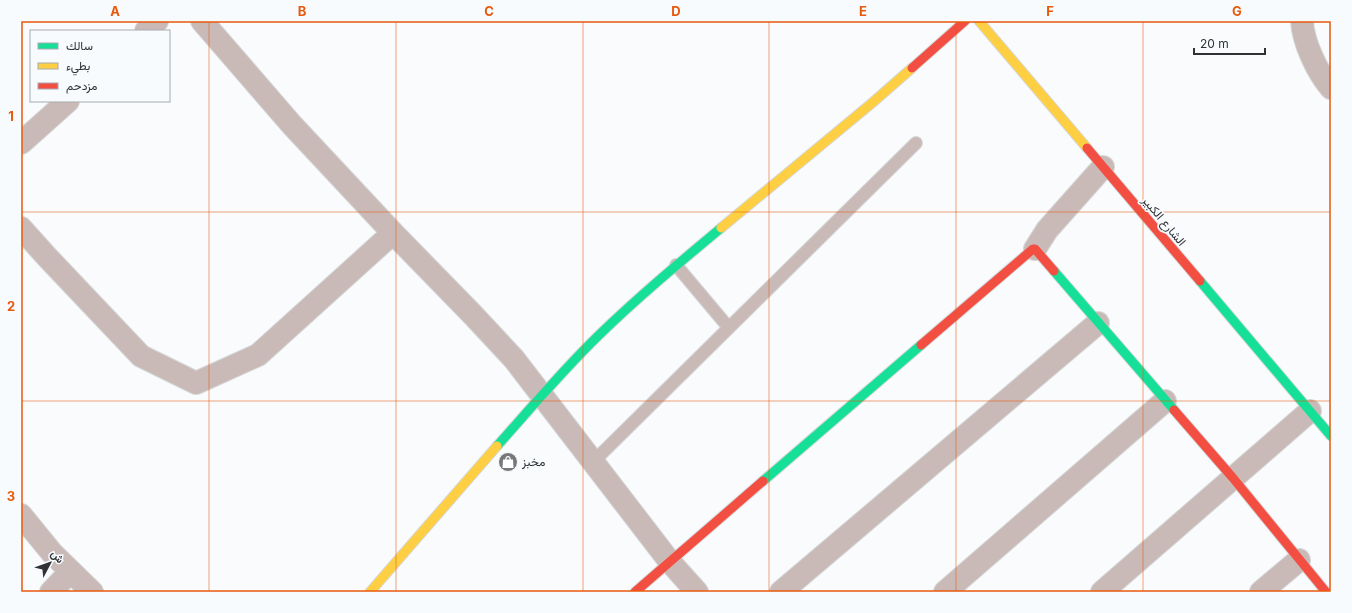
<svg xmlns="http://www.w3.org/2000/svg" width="1352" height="613" font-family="Inter,Vazirmatn,sans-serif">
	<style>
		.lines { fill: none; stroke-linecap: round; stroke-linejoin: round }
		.lane-casing { stroke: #d5d7d8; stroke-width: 14 }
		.street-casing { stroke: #d5d7d8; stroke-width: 24 }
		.fast-casing { stroke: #d5d7d8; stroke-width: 11 }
		.slow-casing { stroke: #d5d7d8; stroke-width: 11 }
		.jam-casing { stroke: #d5d7d8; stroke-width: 11 }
		.lane { stroke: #c9bab7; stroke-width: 12 }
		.street { stroke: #c9bab7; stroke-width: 22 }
		.fast { stroke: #16e098; stroke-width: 9 }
		.slow { stroke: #ffcf43; stroke-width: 9 }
		.jam { stroke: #f24e42; stroke-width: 9 }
		.grid { fill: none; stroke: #e8590c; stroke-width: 1; stroke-opacity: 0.55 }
		.labels { text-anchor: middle; stroke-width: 3.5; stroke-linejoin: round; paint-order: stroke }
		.street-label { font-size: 12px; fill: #2f3134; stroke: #f8fbfe }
		.poi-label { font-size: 12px; fill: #2f3134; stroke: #f8fbfe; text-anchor: start }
		.neatline { fill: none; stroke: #e8590c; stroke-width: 1.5 }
		.grid-label { font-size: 13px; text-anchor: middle; font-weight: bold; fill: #e8590c }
	</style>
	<rect width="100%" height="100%" fill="#f9fbfd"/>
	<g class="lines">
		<defs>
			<path id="lane" d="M 676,265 L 729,328
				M 593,462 L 916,143"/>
			<path id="street" d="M 202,21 L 292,125 L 393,233 L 473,315 L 514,359 L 670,562 L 697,592
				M 1302,21 C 1303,42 1317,72 1331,88
				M 146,31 L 157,21
				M 21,143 L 68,101
				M 21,228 L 48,258 L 141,356 L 196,383 L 258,355 L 393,233
				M 1035,249 L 1047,230 L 1103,167
				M 21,515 L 52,553 L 92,592
				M 51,592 L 70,572
				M 781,592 L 1098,323
				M 945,592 L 1165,401
				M 1102,592 L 1310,411
				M 1261,592 L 1299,560"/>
			<path id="fast" d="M 1054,271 L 1174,410
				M 1200,281 L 1331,436
				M 497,446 C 530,409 562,371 598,336 C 637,298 679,263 721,228
				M 763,481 L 921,345"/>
			<path id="slow" d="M 979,21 L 1087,148
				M 721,228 L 872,103 L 912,68
				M 370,592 L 497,446"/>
			<path id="jam" d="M 912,68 L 965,21
				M 1087,148 L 1200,281
				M 921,345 L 1033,249 L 1035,249 L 1054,271
				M 1174,410 L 1233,478 L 1326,592
				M 635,592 L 763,481"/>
		</defs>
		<use href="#lane" class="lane-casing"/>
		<use href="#street" class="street-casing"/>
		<use href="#fast" class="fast-casing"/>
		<use href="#slow" class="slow-casing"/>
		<use href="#jam" class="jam-casing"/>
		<use href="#lane" class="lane"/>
		<use href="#street" class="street"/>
		<use href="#fast" class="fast"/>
		<use href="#slow" class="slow"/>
		<use href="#jam" class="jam"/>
	</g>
	<path class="grid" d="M 209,21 L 209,592M 396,21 L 396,592M 583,21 L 583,592M 769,21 L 769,592M 956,21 L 956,592M 1143,21 L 1143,592M 21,212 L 1331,212M 21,401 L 1331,401"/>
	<defs>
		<symbol id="shop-disc" viewBox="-11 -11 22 22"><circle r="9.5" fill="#76787a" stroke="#f8fbfe"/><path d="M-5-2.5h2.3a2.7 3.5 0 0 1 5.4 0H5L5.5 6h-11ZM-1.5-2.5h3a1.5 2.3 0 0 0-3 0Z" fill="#fff"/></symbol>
	</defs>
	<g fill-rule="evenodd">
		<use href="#shop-disc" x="497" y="451" width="22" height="22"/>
	</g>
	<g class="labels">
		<g class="street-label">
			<text transform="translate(1164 221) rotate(50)" y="4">الشارع الكبير</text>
		</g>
		<g class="poi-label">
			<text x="522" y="466">مخبز</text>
		</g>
	</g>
	<rect width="1352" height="613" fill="none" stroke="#f8fbfe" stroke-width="44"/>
	<rect x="30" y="30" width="140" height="72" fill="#f8fbfe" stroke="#a8aaad"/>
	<rect x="38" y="43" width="20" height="6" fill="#16e098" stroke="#a8aaad"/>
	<text x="66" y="50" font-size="12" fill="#2f3134">سالك</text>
	<rect x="38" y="63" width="20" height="6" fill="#ffcf43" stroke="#a8aaad"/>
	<text x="66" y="70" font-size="12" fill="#2f3134">بطيء</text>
	<rect x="38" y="83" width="20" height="6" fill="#f24e42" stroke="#a8aaad"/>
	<text x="66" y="90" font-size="12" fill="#2f3134">مزدحم</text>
	<g transform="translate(50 563) rotate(49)" stroke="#f8fbfe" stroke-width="3" paint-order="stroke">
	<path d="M0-3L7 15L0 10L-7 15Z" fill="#2f3134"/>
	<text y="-6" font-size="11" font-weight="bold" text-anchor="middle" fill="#2f3134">ش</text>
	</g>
	<path d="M1194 48v6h71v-6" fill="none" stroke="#2f3134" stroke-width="2"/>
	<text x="1200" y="48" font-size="12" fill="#2f3134" stroke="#f8fbfe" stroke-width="3" paint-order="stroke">20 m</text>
	<rect x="22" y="22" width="1308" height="569" class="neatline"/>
	<g class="grid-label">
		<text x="115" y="16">A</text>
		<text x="302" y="16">B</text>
		<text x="489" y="16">C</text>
		<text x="676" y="16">D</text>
		<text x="863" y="16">E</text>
		<text x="1050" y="16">F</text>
		<text x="1237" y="16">G</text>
		<text x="11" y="121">1</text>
		<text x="11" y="311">2</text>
		<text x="11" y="501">3</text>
	</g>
</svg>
